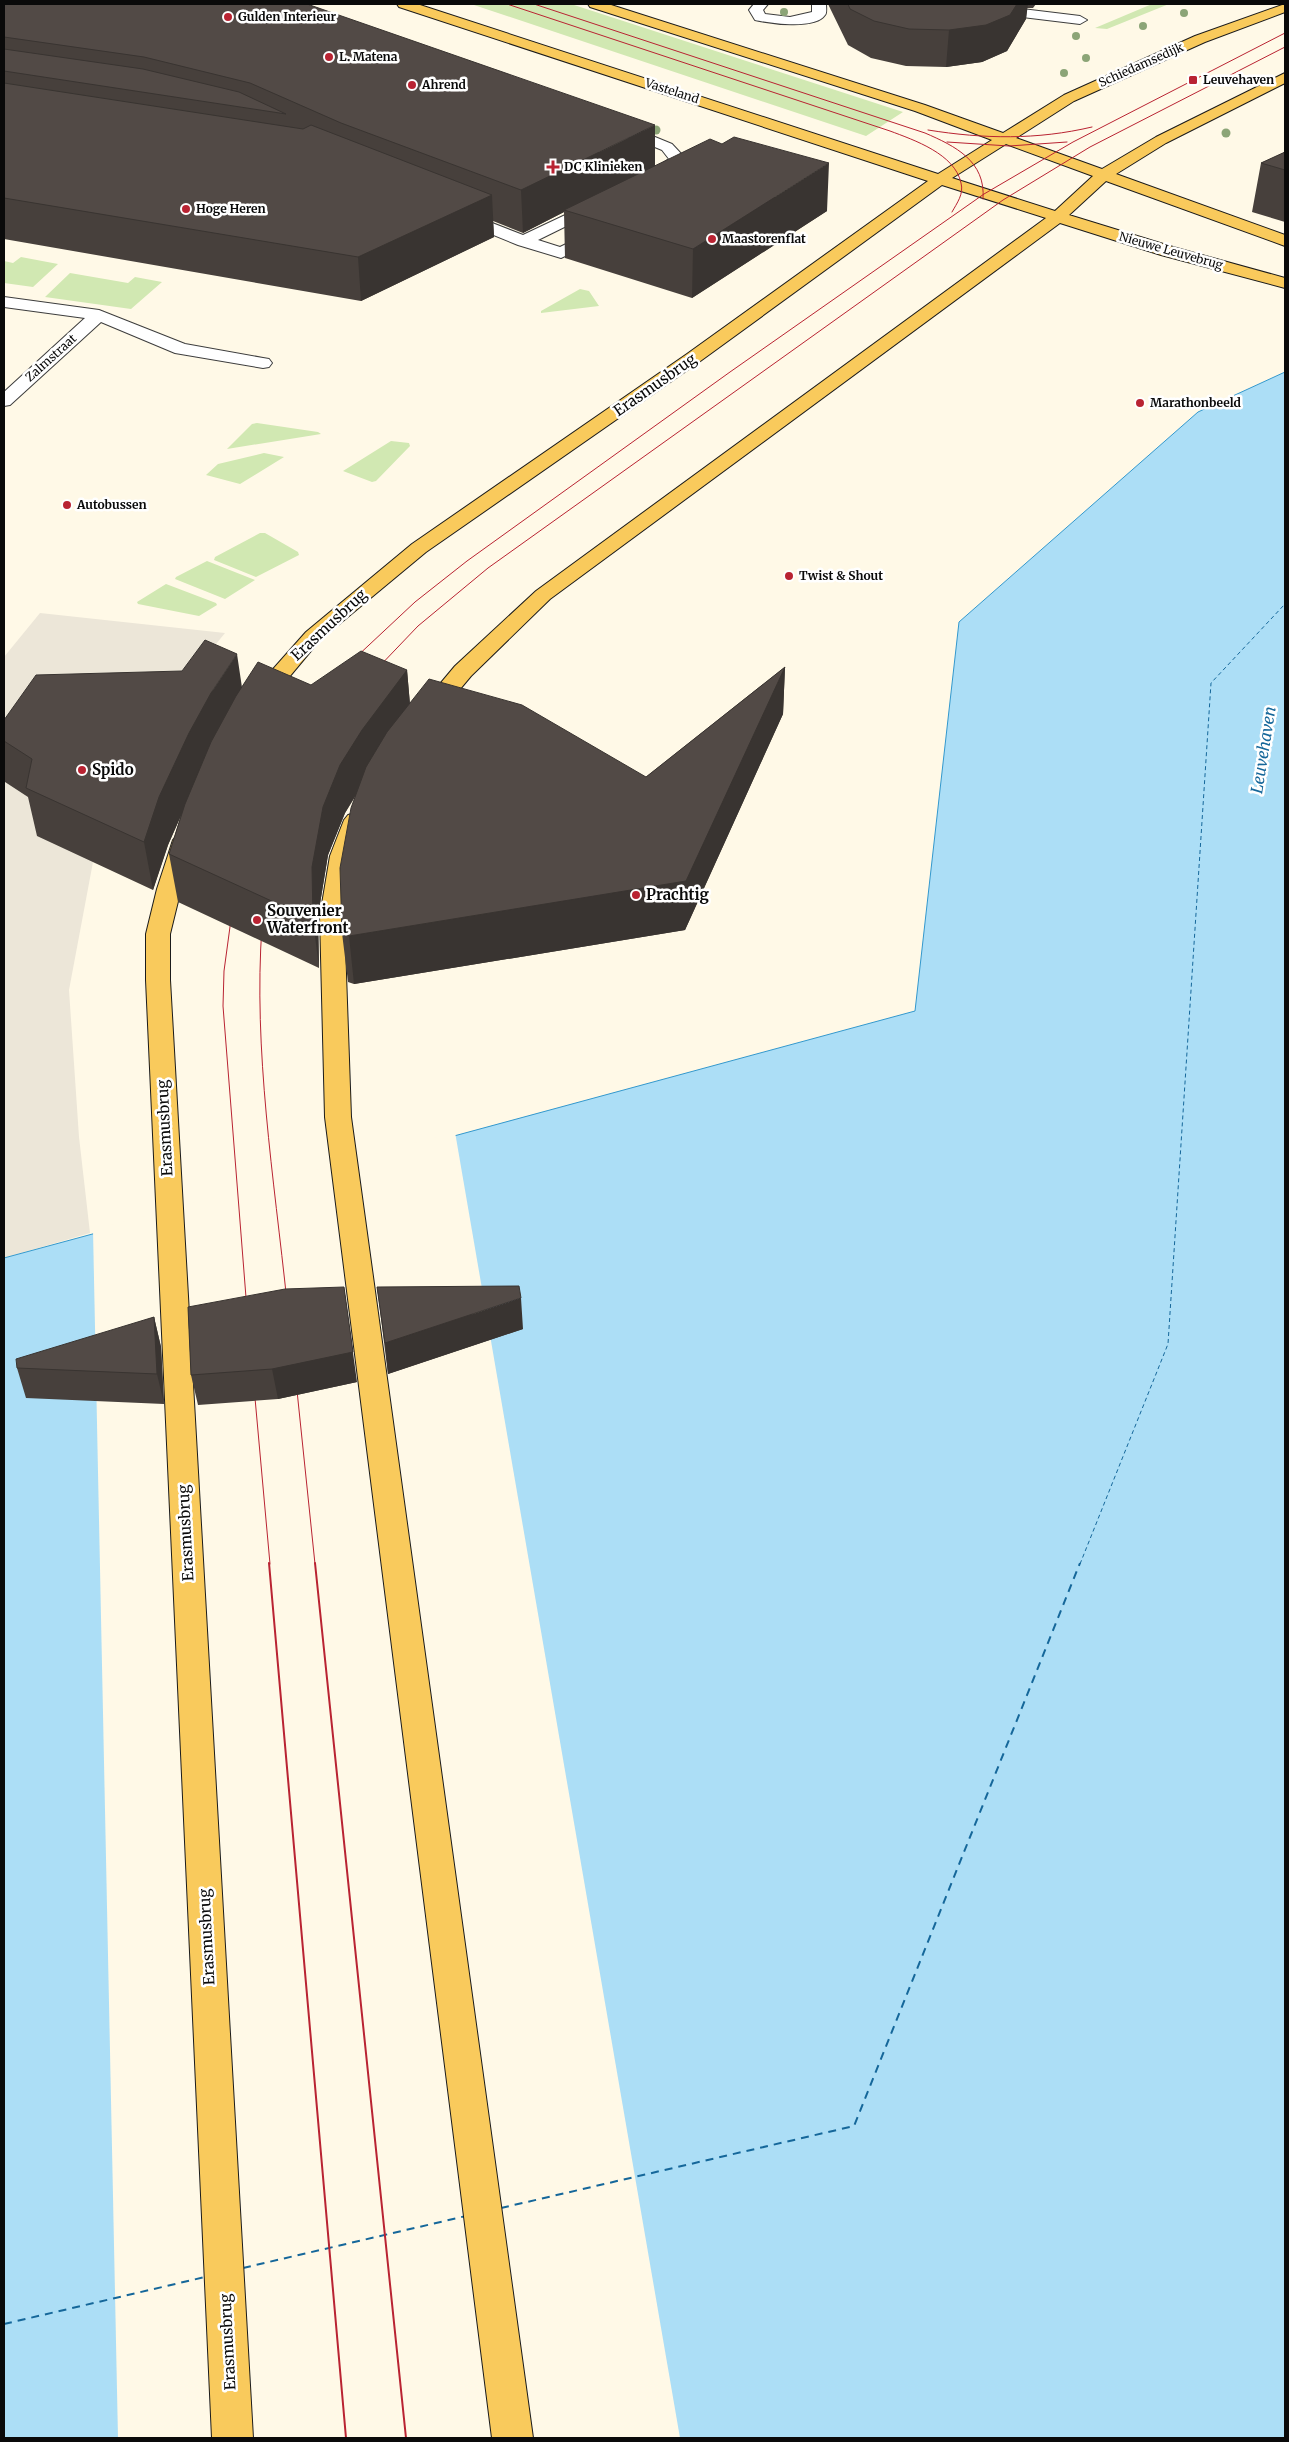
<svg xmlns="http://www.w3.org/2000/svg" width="1289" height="2442" font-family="Merriweather,serif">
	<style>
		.green { fill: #d1e8b2 }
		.plaza { fill: #ece6d8 }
		.water { fill: #acdef6; stroke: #3398cd }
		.pier { fill: #fff9e7 }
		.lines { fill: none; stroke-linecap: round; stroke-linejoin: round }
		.ferry-far1 { stroke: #15679a; stroke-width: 1; stroke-dasharray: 4 3; stroke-linecap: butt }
		.ferry { stroke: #15679a; stroke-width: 2; stroke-dasharray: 8 6; stroke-linecap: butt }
		.minor-casing { stroke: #3d3d3d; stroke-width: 2 }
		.major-casing { stroke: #1b1b1b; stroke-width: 2 }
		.minor { fill: #fff; fill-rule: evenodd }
		.major { fill: #f9ca5c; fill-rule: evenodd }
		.tram-far1 { stroke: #b92332; stroke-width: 1 }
		.tram { stroke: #b92332; stroke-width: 2 }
		.tree { fill: #8ca577 }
		.wall { fill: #47403c }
		.shaded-wall { fill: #393431 }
		.building { fill: #524a46; stroke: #393431 }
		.poi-dot { fill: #b92332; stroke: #fff; stroke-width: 2 }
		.labels { text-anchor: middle; stroke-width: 5; stroke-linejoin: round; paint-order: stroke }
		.far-poi-label { font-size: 12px; font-weight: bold; fill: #0a0a0a; stroke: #fff; text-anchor: start }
		.far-street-label { font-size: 12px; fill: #0a0a0a; stroke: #fff }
		.street-label { font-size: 15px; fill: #0a0a0a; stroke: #fff }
		.poi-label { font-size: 15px; font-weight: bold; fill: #0a0a0a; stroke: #fff; text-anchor: start }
		.water-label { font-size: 16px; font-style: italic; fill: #15679a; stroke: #fff }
	</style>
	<rect width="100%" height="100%" fill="#fff9e7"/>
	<path class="green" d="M 471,4 L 571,4 L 903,112 L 866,136 Z
		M 1152,4 L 1169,4 L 1107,29 L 1095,28 Z
		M 21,257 L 58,264 L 33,287 L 4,283 L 4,261 L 13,263 Z
		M 70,273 L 128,283 L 135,277 L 162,282 L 131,309 L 45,297 Z
		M 580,289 L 589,291 L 599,306 L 541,313 L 541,311 Z
		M 257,423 L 318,432 L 321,434 L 227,449 L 252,424 Z
		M 391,441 L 409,443 L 410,446 L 376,481 L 372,482 L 343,471 Z
		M 264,453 L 284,457 L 240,484 L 206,475 L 218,464 Z
		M 260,533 L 265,533 L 298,552 L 299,555 L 256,577 L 214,560 L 215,557 Z
		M 207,561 L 255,580 L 225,599 L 175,579 L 176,577 Z
		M 166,584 L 216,603 L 217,605 L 199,616 L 138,604 L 137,602 Z"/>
	<path class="plaza" d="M 40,613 L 225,633 L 155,719 L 43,806 L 93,862 L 69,990 L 79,1137 L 90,1233 L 4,1258 L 4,657 Z"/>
	<path class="water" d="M 1285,372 L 1285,2438 L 4,2438 L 4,1258 L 915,1011 L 959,622 L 1198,412 Z"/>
	<path class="pier" d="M 455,1132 L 680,2438 L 118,2438 L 93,1230 Z"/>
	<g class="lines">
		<path class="ferry-far1" d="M 1080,1564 L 1168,1344 L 1211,683 L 1285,604"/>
		<path class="ferry" d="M 501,2208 L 854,2126 L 1080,1563
			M 243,2268 L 466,2216
			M 4,2324 L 205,2277"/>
		<defs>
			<path id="minor" d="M 754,4 L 768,4 L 763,10 L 765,14 L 790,17 L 812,12 L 812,4 L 826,4 C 826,7 827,13 825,15 C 815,30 769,23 755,20 L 749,10 Z
				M 940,4 L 980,4 L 1080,16 L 1087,20 L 1080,24 L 947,8 Z
				M 621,123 L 672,144 L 686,159 C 678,170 660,185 645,181 L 643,178 L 645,175 L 669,159 L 662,150 L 616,131 L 613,128 Z
				M 597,200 L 605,205 L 603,208 L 538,240 L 560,247 L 593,231 L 605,231 L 607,234 L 605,237 L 561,258 L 518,245 L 452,218 L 450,215 L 458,210 L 464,212 L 523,235 Z
				M 4,297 L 99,310 L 185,344 L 263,358 L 269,359 L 272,363 L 269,367 L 263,368 L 175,353 L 101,322 L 10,405 L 4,406 L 4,392 L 85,318 L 4,307 Z"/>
			<path id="major" d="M 397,4 L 417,4 L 938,174 L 992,140 L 915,111 L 590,7 L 588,4 L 608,4 L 925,105 L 1003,133 L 1064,95 L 1195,36 L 1285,4 L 1285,12 L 1205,42 L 1074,101 L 1016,138 L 1102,169 L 1156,137 L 1285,73 L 1285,83 L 1166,143 L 1116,174 L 1285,235 L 1285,246 L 1106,181 L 1069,215 L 1173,247 L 1285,278 L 1285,288 L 1161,255 L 1060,223 L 550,599 L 471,676 L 435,719 L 427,721 L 419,719 L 416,714 L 419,709 L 455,666 L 536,591 L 1046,218 L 942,185 L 699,362 L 426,552 L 320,640 L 265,706 L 257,708 L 249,706 L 246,701 L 249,696 L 306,632 L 412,544 L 687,354 L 928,181 L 399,7 ZM 1006,144 L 1093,176 L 1055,211 L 952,178 Z
				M 356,813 L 364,815 L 368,820 L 354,856 L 344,916 L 351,1117 L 533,2438 L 492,2438 L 325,1117 L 320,916 L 330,856 L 344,820 L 348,815 Z
				M 185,833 L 193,835 L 197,840 L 181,889 L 170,934 L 170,980 L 253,2438 L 212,2438 L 146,980 L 146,934 L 157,889 L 173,840 L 177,835 Z"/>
		</defs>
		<use href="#minor" class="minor-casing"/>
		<use href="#major" class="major-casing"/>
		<use href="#minor" class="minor"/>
		<use href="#major" class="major"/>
		<path class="tram-far1" d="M 507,4 L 890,131 C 914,140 955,154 961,183 C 964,194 957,203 952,212
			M 534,4 L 925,133 C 955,146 986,161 983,199
			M 928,130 C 984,139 1037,140 1092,127
			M 947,142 L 1009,146 L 1067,142
			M 353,660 L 415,602 L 467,561 L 730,372 L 984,194 L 1073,142 L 1285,33
			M 375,671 L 418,626 L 488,568 L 1003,200 L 1090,147 L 1285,47
			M 232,912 L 224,971 L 223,1006 L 247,1310
			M 262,926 C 253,1050 274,1178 287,1302
			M 296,1381 L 315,1564
			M 254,1387 L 270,1564"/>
		<path class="tram" d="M 269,1563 L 346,2438
			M 315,1563 L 406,2438"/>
	</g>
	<g class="tree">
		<circle cx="784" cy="12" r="4"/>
		<circle cx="1184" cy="13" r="4"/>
		<circle cx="1143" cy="26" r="4"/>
		<circle cx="1076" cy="36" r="4"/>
		<circle cx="1086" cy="58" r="4"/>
		<circle cx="1064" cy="73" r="4"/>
		<circle cx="656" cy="130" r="4.5"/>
		<circle cx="1226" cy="133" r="4.5"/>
	</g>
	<path class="wall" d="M 4,4 L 655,166 L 827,211 L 692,298 L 565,258 L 564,212 L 523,233 L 493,221 L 494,237 L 361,301 L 4,239 Z
		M 828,4 L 1036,4 L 1033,8 L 1027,8 L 1026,19 L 1007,51 L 982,62 L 946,67 L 906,66 L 871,58 L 848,45 Z
		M 1285,152 L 1285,222 L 1252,212 L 1261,163 Z
		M 785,667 L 783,714 L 685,930 L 354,984 L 348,982 L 342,933 L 355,797 L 345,813 L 328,855 L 318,916 L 319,968 L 178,902 L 169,854 L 181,815 L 168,845 L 153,890 L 37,836 L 28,797 L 5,782 L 4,779 L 4,720 L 242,687 L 311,685 L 407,670 L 410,704 L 646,777 Z
		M 377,1287 L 523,1329 L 388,1374 Z
		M 188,1307 L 357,1382 L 278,1399 L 198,1405 L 191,1375 Z
		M 154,1317 L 161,1347 L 164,1404 L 26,1398 L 17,1368 Z"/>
	<path class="shaded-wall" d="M 1017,4 L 1028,4 L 1026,19 L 1007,51 L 982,62 L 946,67 L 949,30 Z
		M 655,125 L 655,167 L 564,210 L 564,212 L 523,233 L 521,190 Z
		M 829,163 L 827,211 L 692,298 L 693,249 Z
		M 492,195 L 494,237 L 361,301 L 358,257 Z
		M 237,654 L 244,701 L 197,780 L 168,845 L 153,890 L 144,842 L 159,797 L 189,733 L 211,693 Z
		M 785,667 L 783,714 L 685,930 L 354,984 L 349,936 L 686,881 Z
		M 407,670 L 411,717 L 366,777 L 345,813 L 328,855 L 318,916 L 319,968 L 313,920 L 312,867 L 323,807 L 340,765 L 362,730 Z
		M 344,1287 L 357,1382 L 278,1399 L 272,1369 Z
		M 521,1298 L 523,1329 L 388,1374 L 385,1343 Z
		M 154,1317 L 161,1347 L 164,1404 L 157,1374 Z"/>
	<path class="building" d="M 4,4 L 307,4 L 655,125 L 521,190 L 341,123 L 250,83 L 144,57 L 4,37 Z
		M 848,4 L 1017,4 L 1010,15 L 986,25 L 949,30 L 909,29 L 874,21 L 850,9 Z
		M 4,49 L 143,69 L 239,92 L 286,114 L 4,71 Z
		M 4,83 L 303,129 L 311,125 L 492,195 L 358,257 L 4,198 Z
		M 734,137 L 829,163 L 693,249 L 564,210 L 710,139 L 722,144 Z
		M 1285,152 L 1285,170 L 1261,163 Z
		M 205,640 L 237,654 L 211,693 L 189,733 L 159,797 L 144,842 L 26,788 L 32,759 L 4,741 L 4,720 L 36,675 L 182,671 Z
		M 361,651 L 407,670 L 362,730 L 340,765 L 323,807 L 312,867 L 313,920 L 169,854 L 185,804 L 211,742 L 236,696 L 258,662 L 311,685 Z
		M 785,667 L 686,881 L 349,936 L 342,933 L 340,868 L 351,808 L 366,767 L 387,732 L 429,679 L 522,705 L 646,777 Z
		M 519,1286 L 521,1298 L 385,1343 L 377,1287 Z
		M 344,1287 L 353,1352 L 272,1369 L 191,1375 L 188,1307 L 285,1289 Z
		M 154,1317 L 157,1374 L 17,1368 L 16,1359 Z"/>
	<g class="poi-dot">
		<circle cx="228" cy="17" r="5"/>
		<circle cx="329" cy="57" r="5"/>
		<rect x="1188" y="75" width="10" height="10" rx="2.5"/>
		<circle cx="412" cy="85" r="5"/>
		<path d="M550.5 159.5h5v5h5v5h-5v5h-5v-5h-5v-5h5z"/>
		<circle cx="186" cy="209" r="5"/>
		<circle cx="712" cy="239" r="5"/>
		<circle cx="1140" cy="403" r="5"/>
		<circle cx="67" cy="505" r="5"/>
		<circle cx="789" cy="576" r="5"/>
		<circle cx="82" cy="770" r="5"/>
		<circle cx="636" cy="895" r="5"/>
		<circle cx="257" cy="920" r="5"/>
	</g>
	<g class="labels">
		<g class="far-poi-label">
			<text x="238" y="21">Gulden Interieur</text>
			<text x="339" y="61">L. Matena</text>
			<text x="1203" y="84">Leuvehaven</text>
			<text x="422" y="89">Ahrend</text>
			<text x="564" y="171">DC Klinieken</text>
			<text x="196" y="213">Hoge Heren</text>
			<text x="722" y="243">Maastorenflat</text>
			<text x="1150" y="407">Marathonbeeld</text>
			<text x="77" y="509">Autobussen</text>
			<text x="799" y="580">Twist &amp; Shout</text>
		</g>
		<g class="far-street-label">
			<text transform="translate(1141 65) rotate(-24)" y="4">Schiedamsedijk</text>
			<text transform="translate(672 91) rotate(18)" y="4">Vasteland</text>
			<text transform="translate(1171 251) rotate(16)" y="4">Nieuwe Leuvebrug</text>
			<text transform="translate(51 358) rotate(-42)" y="4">Zalmstraat</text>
		</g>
		<g class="street-label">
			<text transform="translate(655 385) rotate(-35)" y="5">Erasmusbrug</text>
			<text transform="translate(329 625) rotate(-43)" y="5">Erasmusbrug</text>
			<text transform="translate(165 1128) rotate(-93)" y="5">Erasmusbrug</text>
			<text transform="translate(186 1533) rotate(-93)" y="5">Erasmusbrug</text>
			<text transform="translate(207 1937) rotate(-93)" y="5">Erasmusbrug</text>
			<text transform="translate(228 2342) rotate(-93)" y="5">Erasmusbrug</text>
		</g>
		<g class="poi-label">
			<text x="92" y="775">Spido</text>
			<text x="646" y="900">Prachtig</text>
			<text x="267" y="916">Souvenier<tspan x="267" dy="17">Waterfront</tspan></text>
		</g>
		<g class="water-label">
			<text transform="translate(1263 750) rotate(-81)" y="6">Leuvehaven</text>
		</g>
	</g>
	<rect width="1289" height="2442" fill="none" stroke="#0a0a0a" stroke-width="10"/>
</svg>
